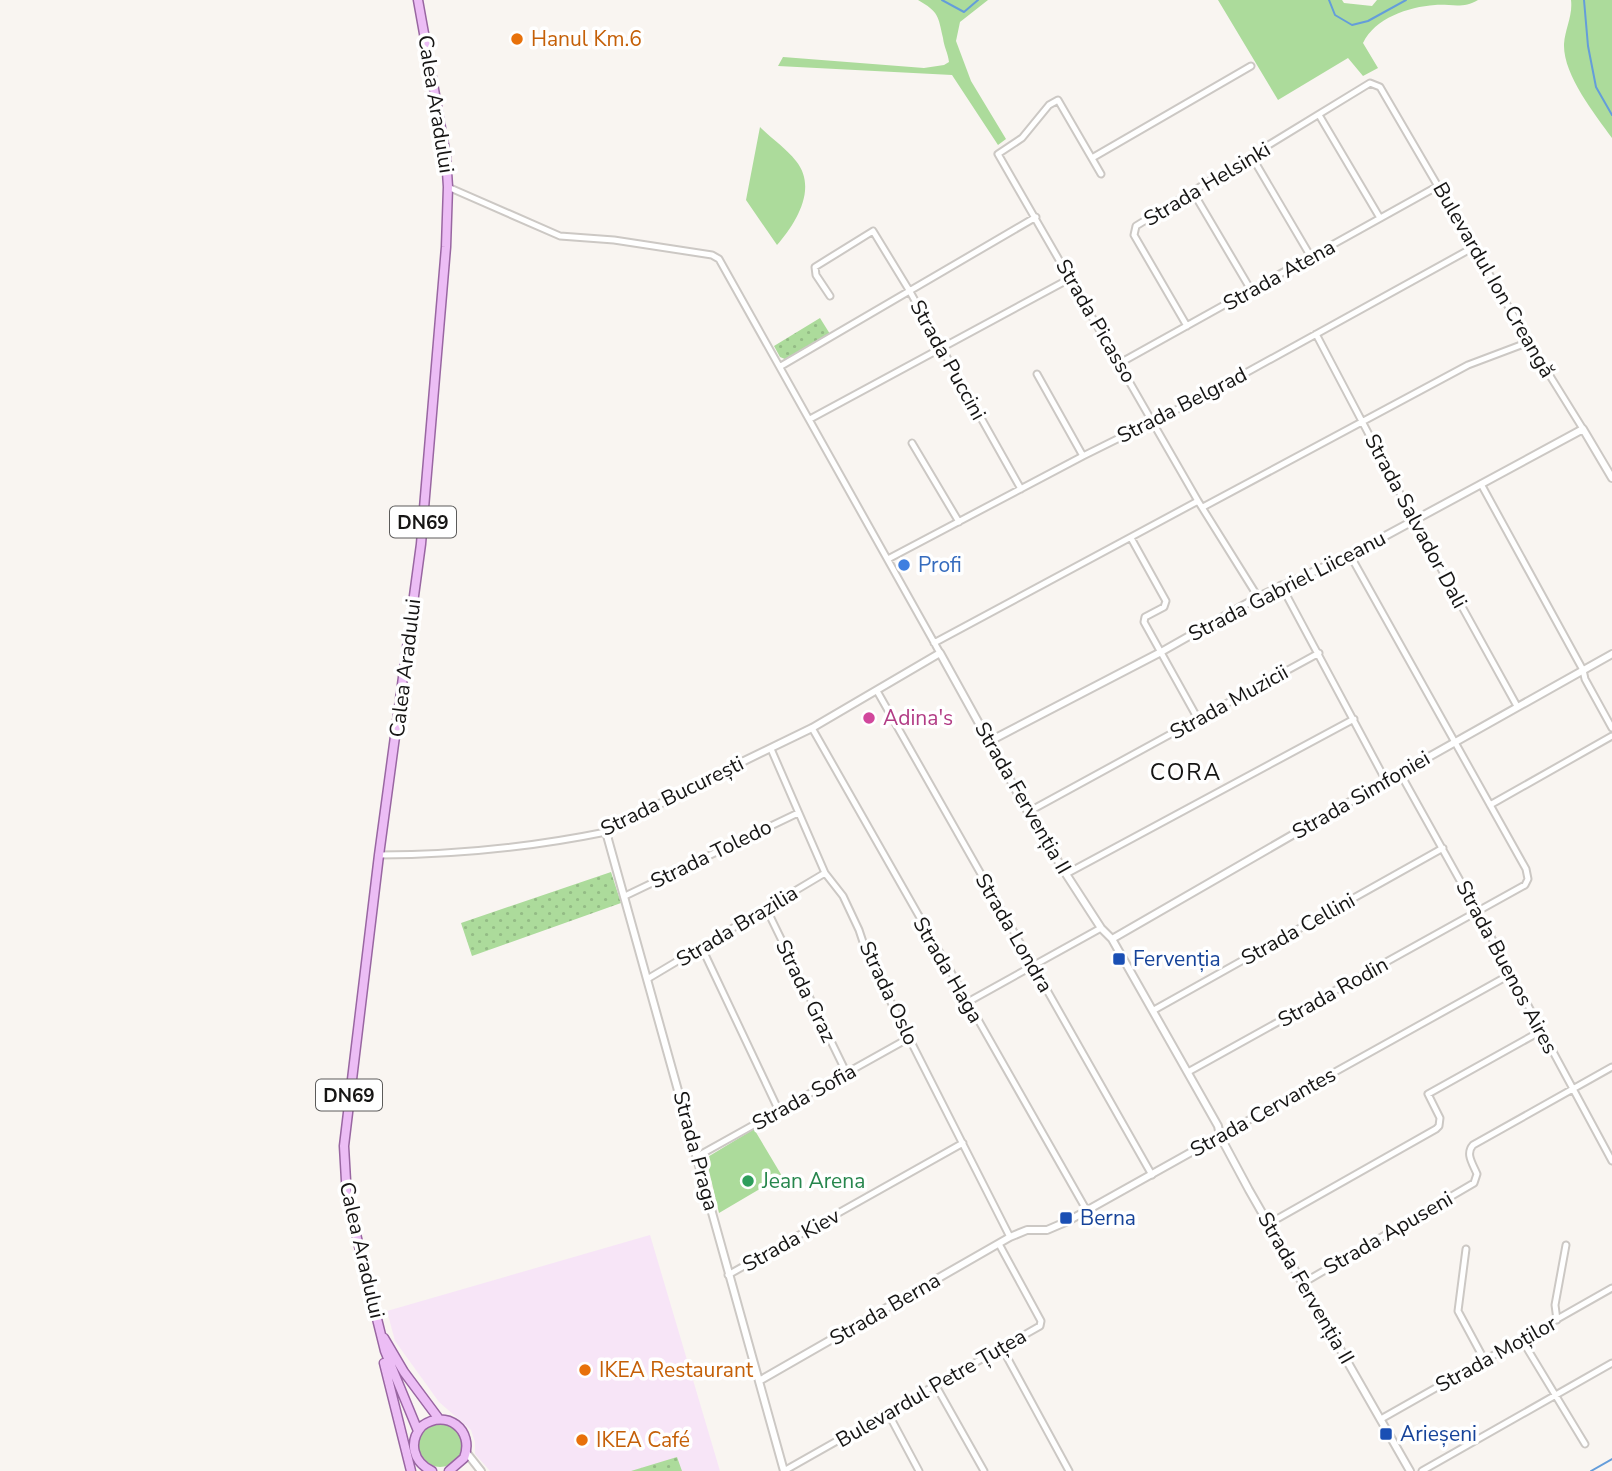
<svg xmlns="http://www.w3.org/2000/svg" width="1612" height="1471" font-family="'Nunito Sans',sans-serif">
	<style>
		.commercial { fill: #f7e5f7 }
		.green { fill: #acdb9b }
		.park { fill: url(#park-dots) }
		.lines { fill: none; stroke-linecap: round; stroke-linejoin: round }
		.stream { stroke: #649dda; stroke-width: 2 }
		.minor-casing { stroke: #ccc8c4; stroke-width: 9 }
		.tertiary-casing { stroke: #ccc8c4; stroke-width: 10 }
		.primary-casing { stroke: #9966a2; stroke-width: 11 }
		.minor { stroke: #fff; stroke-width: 5 }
		.tertiary { stroke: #fff; stroke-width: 6 }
		.primary { stroke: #ecbdf5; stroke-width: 8 }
		.food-dot { fill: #e8710a; stroke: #fff; stroke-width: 2.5 }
		.shop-dot { fill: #3f7fe0; stroke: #fff; stroke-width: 2.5 }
		.hotel-dot { fill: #d1479c; stroke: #fff; stroke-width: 2.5 }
		.transit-dot { fill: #1a4fb4; stroke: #fff; stroke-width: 2.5 }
		.leisure-dot { fill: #2e9e5b; stroke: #fff; stroke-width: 2.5 }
		.labels { text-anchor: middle; stroke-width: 7; stroke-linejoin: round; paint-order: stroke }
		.shield { fill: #fff; stroke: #5c5b5a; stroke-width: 2 }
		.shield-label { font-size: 19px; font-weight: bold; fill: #161514 }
		.food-label { font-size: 21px; fill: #c56008; stroke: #fff; text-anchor: start }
		.street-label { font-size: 21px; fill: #161514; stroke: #fff }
		.shop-label { font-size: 21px; fill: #366cbe; stroke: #fff; text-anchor: start }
		.hotel-label { font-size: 21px; fill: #b23c85; stroke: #fff; text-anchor: start }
		.transit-label { font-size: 21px; fill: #164399; stroke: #fff; text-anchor: start }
		.leisure-label { font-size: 21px; fill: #27864d; stroke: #fff; text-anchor: start }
		.neighbourhood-label { font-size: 23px; letter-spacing: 2px; fill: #161514; stroke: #fff }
	</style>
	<defs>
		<pattern id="park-dots" width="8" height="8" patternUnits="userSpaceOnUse" patternTransform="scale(1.75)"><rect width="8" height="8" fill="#acdb9b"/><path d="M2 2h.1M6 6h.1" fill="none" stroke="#93bb85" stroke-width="1.8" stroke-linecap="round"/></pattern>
	</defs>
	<rect width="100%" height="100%" fill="#f9f5f1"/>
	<path class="commercial" d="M 650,1235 L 720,1471 L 490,1471 L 475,1454 L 475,1442 L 471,1430 L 439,1402 L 395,1341 L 387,1311 Z"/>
	<path class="green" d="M 918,0 L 988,0 L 960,22 L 956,41 L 971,81 L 1006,139 L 998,145 L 952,75 L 778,66 L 783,57 L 924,68 L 944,65 L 949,62 C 948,53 944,47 943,38 C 938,16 939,12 918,0 Z
		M 1218,0 L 1342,0 L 1344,3 L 1372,6 L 1377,0 L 1478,0 C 1463,9 1452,4 1435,5 C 1408,7 1375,18 1363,43 L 1378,68 L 1363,76 L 1348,58 L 1278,100 Z
		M 1571,0 L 1612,0 L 1612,138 C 1595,114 1563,75 1564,44 C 1565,29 1573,15 1571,0 Z
		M 760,127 C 772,139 786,148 796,161 C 818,188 796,223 777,245 L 746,200 Z
		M 754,1129 L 782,1176 L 719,1213 L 706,1158 Z
		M418 1445a22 22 0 1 1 44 0a22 22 0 1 1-44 0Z"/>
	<path class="park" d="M 820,318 L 830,334 L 787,360 L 780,357 L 774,346 Z
		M 611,872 L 621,903 L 472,956 L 461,923 Z
		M 677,1457 L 682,1471 L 631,1471 Z"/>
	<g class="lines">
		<path class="stream" d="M 942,0 L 964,12 L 978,0
			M 1329,0 L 1335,15 L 1352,25 L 1368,21 L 1406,0
			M 1584,0 L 1588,46 L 1596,87 L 1612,115
			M 1591,1471 L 1612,1459"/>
		<defs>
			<path id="minor" d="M 1319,115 L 1380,218
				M 1252,157 L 1311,257
				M 1092,158 L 1251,66
				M 1101,174 L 1058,100 L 1049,105 L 1022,138 L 998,154 L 1198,501 L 1258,597
				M 448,187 L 560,236 L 614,240 L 712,255 L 719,259 L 940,653
				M 1193,192 L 1251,290
				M 830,296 L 816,275 L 815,267 L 873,231 L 909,290 L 1021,489
				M 1187,326 L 1134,235 L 1136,226 L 1370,83 L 1380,87 L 1529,342 L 1583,429
				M 1316,334 L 1414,520 L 1517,706
				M 1120,363 L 1438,186
				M 781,366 L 1036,217
				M 1037,374 L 1083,456
				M 810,419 L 1071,278
				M 912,443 L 959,522
				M 1481,484 L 1583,670 L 1585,679 L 1612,728
				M 1203,507 L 1468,365 L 1529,342
				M 1131,538 L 1166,601 L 1164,607 L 1145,617 L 1144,622 L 1198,719
				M 888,559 L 1083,456 L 1204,396 L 1474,247
				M 1281,585 L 1386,781
				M 934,643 L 1198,501
				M 877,691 L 1152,1175
				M 812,728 L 1087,1211
				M 771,749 L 825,873 L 843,896 L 859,930 L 868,957 L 1010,1237
				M 1400,773 L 1477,911 L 1612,1161
				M 1490,805 L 1612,736
				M 1028,812 L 1319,653
				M 379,855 C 455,855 532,847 606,832
				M 1066,874 L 1354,719
				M 625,896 L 798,813
				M 766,908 L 847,1074
				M 701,946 L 779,1111
				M 649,978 L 825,873
				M 966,1003 L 1101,928
				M 1154,1010 L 1443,848
				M 1188,1072 L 1525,885 L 1528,879 L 1526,869 L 1350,555
				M 1220,1136 L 1511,974
				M 698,1156 L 909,1038
				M 1268,1224 L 1436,1129 L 1439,1126 L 1440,1118 L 1428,1094 L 1541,1031
				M 1466,1249 L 1458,1311 L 1485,1361
				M 728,1275 L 963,1143
				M 1303,1283 L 1474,1183 L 1477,1174 C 1473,1164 1465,1154 1473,1145 L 1612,1067
				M 1557,1320 L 1555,1305 L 1566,1245
				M 1522,1340 L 1585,1444
				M 1002,1348 L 1069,1471
				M 936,1386 L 984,1471
				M 888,1413 L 919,1471
				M 1381,1419 L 1612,1288
				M 784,1471 L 1040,1326 L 1041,1321 L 999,1244
				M 1422,1471 L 1612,1363"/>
			<path id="tertiary" d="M 990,741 L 1161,652 L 1258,597 L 1350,555 L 1583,429 L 1612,478
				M 1112,939 L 1386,781 L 1612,654
				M 759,1381 L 1010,1237 L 1027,1230 L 1047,1230 L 1068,1221 L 1220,1136
				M 466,1452 L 481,1471
				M 784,1471 L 606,832 L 711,777 L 812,728 L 940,653 L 1028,812 L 1066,874 L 1101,928 L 1112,939 L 1218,1126 L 1220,1136 L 1249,1190 L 1410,1471"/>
			<path id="primary" d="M 384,1338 L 404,1372 L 439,1419
				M 384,1363 L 411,1471
				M 418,1431 L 385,1351 L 347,1198 L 344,1146 L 379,855 L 421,544 L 446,247 L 448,187 L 446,156 L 418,0
				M 432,1471 C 413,1462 408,1442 422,1426 C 446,1408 475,1430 464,1458 L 449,1471"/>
		</defs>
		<use href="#minor" class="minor-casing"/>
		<use href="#tertiary" class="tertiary-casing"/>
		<use href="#primary" class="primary-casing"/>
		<use href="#minor" class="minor"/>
		<use href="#tertiary" class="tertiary"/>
		<use href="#primary" class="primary"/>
	</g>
	<g class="food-dot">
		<circle cx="517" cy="39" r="7"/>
		<circle cx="585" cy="1370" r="7"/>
		<circle cx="582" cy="1440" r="7"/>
	</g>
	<circle class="shop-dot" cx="904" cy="565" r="7"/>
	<circle class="hotel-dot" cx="869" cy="718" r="7"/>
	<g class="transit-dot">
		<rect x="1112" y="952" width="14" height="14" rx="3.5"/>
		<rect x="1059" y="1211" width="14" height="14" rx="3.5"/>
		<rect x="1379" y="1427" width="14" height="14" rx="3.5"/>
	</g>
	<circle class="leisure-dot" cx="748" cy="1181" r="7"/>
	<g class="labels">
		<g class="shield">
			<rect x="390" y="506.5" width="66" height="31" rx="5"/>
			<rect x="316" y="1079.5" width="66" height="31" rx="5"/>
		</g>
		<g class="shield-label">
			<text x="423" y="529">DN69</text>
			<text x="349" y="1102">DN69</text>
		</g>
		<g class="food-label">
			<text x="531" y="46">Hanul Km.6</text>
			<text x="599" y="1377">IKEA Restaurant</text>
			<text x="596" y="1447">IKEA Café</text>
		</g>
		<g class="street-label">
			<text transform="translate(436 104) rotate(81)" y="7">Calea Aradului</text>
			<text transform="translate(1207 184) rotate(-31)" y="7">Strada Helsinki</text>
			<text transform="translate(1279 275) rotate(-29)" y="7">Strada Atena</text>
			<text transform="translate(1494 280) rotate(60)" y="7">Bulevardul Ion Creangă</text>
			<text transform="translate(1096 321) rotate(60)" y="7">Strada Picasso</text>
			<text transform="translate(948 360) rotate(61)" y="7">Strada Puccini</text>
			<text transform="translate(1182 405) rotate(-27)" y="7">Strada Belgrad</text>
			<text transform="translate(1416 521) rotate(62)" y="7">Strada Salvador Dali</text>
			<text transform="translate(1287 586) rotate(-27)" y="7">Strada Gabriel Liiceanu</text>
			<text transform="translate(405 668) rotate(-83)" y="7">Calea Aradului</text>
			<text transform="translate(1229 702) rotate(-29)" y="7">Strada Muzicii</text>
			<text transform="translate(1361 795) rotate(-30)" y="7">Strada Simfoniei</text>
			<text transform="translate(672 796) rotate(-26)" y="7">Strada București</text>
			<text transform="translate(1023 798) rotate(60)" y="7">Strada Fervenția II</text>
			<text transform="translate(711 854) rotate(-26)" y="7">Strada Toledo</text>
			<text transform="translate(737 926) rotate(-31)" y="7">Strada Brazilia</text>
			<text transform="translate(1298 929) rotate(-29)" y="7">Strada Cellini</text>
			<text transform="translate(1014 933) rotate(60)" y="7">Strada Londra</text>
			<text transform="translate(1507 967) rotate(62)" y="7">Strada Buenos Aires</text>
			<text transform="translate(948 970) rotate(60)" y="7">Strada Haga</text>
			<text transform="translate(806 991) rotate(64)" y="7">Strada Graz</text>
			<text transform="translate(1333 992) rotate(-29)" y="7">Strada Rodin</text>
			<text transform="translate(889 993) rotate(65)" y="7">Strada Oslo</text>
			<text transform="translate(804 1097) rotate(-29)" y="7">Strada Sofia</text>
			<text transform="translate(1263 1112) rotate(-29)" y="7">Strada Cervantes</text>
			<text transform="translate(696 1151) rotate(75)" y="7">Strada Praga</text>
			<text transform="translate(1388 1233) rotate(-30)" y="7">Strada Apuseni</text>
			<text transform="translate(791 1240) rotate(-29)" y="7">Strada Kiev</text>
			<text transform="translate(362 1250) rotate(77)" y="7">Calea Aradului</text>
			<text transform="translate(1306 1288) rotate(60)" y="7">Strada Fervenția II</text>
			<text transform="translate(885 1309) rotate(-30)" y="7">Strada Berna</text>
			<text transform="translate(1496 1354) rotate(-29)" y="7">Strada Moților</text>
			<text transform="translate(931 1388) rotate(-30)" y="7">Bulevardul Petre Țuțea</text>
		</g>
		<g class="shop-label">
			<text x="918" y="572">Profi</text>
		</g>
		<g class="hotel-label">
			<text x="883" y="725">Adina's</text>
		</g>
		<g class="transit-label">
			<text x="1133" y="966">Fervenția</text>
			<text x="1080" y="1225">Berna</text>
			<text x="1400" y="1441">Arieșeni</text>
		</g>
		<g class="leisure-label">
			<text x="762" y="1188">Jean Arena</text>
		</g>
		<g class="neighbourhood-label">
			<text x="1186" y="780">CORA</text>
		</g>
	</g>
</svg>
